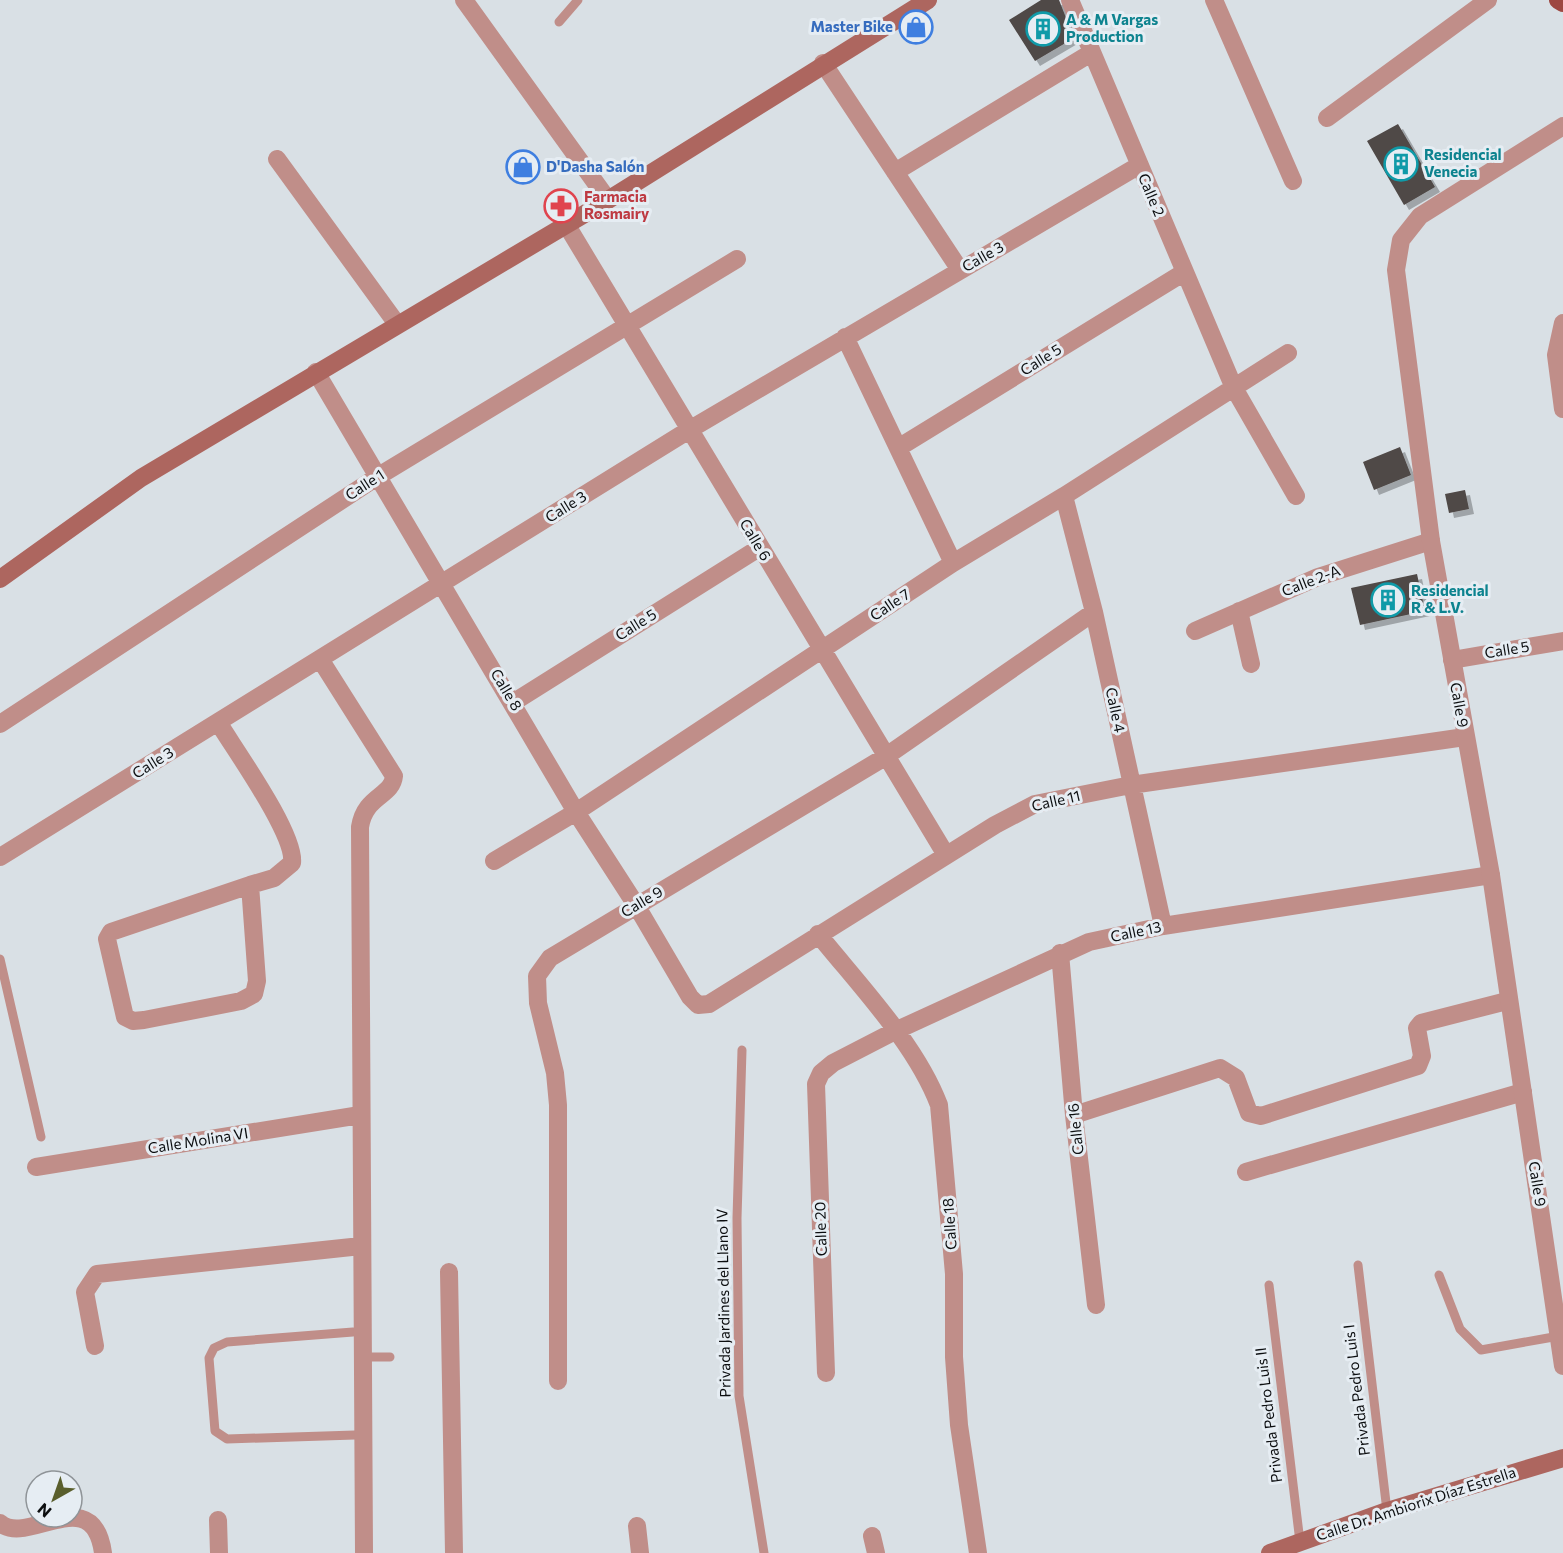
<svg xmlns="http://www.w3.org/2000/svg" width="1563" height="1553" font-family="Commissioner,sans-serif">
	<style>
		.building { fill: #4f4846; filter: url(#shadow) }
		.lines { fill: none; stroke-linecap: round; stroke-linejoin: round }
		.service { stroke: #c08e89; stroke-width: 9 }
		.minor { stroke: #c08e89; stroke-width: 18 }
		.tertiary { stroke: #c08e89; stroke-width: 18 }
		.secondary { stroke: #ad665f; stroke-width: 18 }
		.primary { stroke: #9d4741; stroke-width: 18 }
		.labels { text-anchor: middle; stroke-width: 6; stroke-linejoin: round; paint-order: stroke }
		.culture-label { font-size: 15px; font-weight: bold; fill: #0d838f; stroke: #e6edf3; text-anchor: start }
		.shop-label { font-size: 15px; font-weight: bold; fill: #366cbe; stroke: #e6edf3; text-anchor: end }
		.street-label { font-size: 15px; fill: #0c0e10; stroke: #e6edf3 }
		.health-label { font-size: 15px; font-weight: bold; fill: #be3a42; stroke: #e6edf3; text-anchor: start }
	</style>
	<defs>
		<filter id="shadow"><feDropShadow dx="5" dy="5" stdDeviation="0" flood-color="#0004"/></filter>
	</defs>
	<rect width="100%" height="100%" fill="#d9e0e5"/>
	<path class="building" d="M 1041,0 L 1059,0 L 1074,38 L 1035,61 L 1009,20 Z
		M 1398,124 L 1435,187 L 1404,205 L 1367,141 Z
		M 1400,447 L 1411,475 L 1374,490 L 1363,462 Z
		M 1465,490 L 1469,509 L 1449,513 L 1445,494 Z
		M 1417,574 L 1425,611 L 1360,625 L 1351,588 Z"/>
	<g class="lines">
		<path class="service" d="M 559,22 L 578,0
			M 0,959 L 41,1137
			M 742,1050 L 737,1218 L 739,1396 L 764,1553
			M 1358,1265 L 1387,1511
			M 1439,1275 L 1460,1329 L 1481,1350 L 1559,1336
			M 1269,1285 L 1300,1542
			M 353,1332 L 227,1342 L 214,1348 L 209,1358 L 215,1431 L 227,1439 L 355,1435
			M 362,1357 L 390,1357"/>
		<path class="minor" d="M 464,0 L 608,200
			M 1070,0 L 1234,388 L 1296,496
			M 1214,0 L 1293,181
			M 823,63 L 960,270
			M 1327,118 L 1488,0
			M 277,159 L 397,324
			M 895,172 L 1091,53
			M 566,224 L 946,855
			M 1563,323 L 1556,355 L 1563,409
			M 845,337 L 953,563
			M 316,372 L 576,812 L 636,905 L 690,997 L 698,1005 L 709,1004 L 995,825 L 1035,804 L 1131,785 L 1465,737
			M 898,448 L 1183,273
			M 1064,496 L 1094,612 L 1163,926
			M 1239,611 L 1251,664
			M 1195,631 L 1318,577 L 1431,541
			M 320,659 L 394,776 C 392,797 365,795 360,827 L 364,1553
			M 1452,660 L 1563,641
			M 514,702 L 759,548
			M 218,722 C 235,750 296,835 292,863 L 274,878 L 250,885 L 111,932 L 107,939 L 125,1017 L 133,1021 L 144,1020 L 241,1001 L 254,994 L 257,981 L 250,885
			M 0,724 L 377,477 L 737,259
			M 0,857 L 689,430 L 1138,166
			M 494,861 L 576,812 L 953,563 L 1064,496 L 1288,353
			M 818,934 C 859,985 916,1044 939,1105 L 954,1274 L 954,1357 L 959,1425 L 978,1553
			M 1060,953 L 1074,1115 L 1096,1305
			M 1074,1115 L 1220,1068 L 1236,1078 L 1249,1113 L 1261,1116 L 1418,1066 L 1422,1056 L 1417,1028 L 1421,1023 L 1507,1001
			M 36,1167 L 360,1115
			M 1246,1172 L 1523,1092
			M 449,1272 L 454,1553
			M 95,1346 L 85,1292 L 97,1274 L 361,1246
			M 826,1373 L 816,1084 L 821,1073 L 833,1063 L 895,1031 L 1089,942 L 1163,926 L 1491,875
			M 558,1381 L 558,1105 L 555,1073 L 538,1003 L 537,976 L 550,958 L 885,757 L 1094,612
			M 218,1520 L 219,1553
			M 0,1523 C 27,1547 93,1480 103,1553
			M 637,1526 L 640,1553
			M 872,1536 L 876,1553"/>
		<path class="tertiary" d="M 1563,126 L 1420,216 L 1401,240 L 1396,270 L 1431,541 L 1491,875 L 1563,1366"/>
		<path class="secondary" d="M 0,579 L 141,478 L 608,200 L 928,0
			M 1270,1553 L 1387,1511 L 1563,1458"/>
		<path class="primary" d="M 1558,0 L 1563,3"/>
	</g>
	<defs>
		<symbol id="shop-ring" viewBox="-11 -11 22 22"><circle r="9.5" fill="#e6edf3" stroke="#3f7fe0" stroke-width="1.5"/><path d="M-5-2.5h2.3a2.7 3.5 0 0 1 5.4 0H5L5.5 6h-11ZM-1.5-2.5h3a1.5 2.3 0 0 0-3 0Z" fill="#3f7fe0"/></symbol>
		<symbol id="building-ring" viewBox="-11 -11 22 22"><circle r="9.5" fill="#e6edf3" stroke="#0f9aa8" stroke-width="1.5"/><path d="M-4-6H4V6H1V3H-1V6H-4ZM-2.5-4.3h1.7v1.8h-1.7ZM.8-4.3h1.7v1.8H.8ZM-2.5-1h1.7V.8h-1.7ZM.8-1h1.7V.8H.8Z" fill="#0f9aa8"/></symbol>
		<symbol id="pharmacy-ring" viewBox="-11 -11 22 22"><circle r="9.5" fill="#e6edf3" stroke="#e0444e" stroke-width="1.5"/><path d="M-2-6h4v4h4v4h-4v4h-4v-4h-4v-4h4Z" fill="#e0444e"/></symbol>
	</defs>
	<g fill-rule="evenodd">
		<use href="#shop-ring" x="897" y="8" width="38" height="38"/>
		<use href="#building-ring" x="1024" y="10" width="38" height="38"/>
		<use href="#building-ring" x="1382" y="145" width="38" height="38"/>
		<use href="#shop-ring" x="504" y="148" width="38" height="38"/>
		<use href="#pharmacy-ring" x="542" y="187" width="38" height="38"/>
		<use href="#building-ring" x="1369" y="581" width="38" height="38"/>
	</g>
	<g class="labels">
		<g class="culture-label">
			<text x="1066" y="25">A &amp; M Vargas<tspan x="1066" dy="17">Production</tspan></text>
			<text x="1424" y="160">Residencial<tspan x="1424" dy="17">Venecia</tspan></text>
			<text x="1411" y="596">Residencial<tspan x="1411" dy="17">R &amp; L.V.</tspan></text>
		</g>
		<g class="shop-label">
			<text x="893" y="32">Master Bike</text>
			<text x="546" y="172" text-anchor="start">D'Dasha Salón</text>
		</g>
		<g class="street-label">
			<text transform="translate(1151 195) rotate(67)" y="5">Calle 2</text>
			<text transform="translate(983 257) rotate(-30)" y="5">Calle 3</text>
			<text transform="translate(1041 360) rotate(-32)" y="5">Calle 5</text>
			<text transform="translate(365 485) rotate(-33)" y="5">Calle 1</text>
			<text transform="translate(566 507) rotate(-32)" y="5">Calle 3</text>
			<text transform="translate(755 540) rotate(59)" y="5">Calle 6</text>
			<text transform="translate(1311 581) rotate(-21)" y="5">Calle 2-A</text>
			<text transform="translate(890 605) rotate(-34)" y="5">Calle 7</text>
			<text transform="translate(636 625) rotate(-32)" y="5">Calle 5</text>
			<text transform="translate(1507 650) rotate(-9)" y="5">Calle 5</text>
			<text transform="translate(506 690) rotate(59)" y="5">Calle 8</text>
			<text transform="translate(1459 705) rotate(80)" y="5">Calle 9</text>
			<text transform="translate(1115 710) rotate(78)" y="5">Calle 4</text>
			<text transform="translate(153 763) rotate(-32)" y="5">Calle 3</text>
			<text transform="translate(1056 801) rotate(-13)" y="5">Calle 11</text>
			<text transform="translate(642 902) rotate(-31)" y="5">Calle 9</text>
			<text transform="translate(1136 932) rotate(-12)" y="5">Calle 13</text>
			<text transform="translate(1076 1129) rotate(-96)" y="5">Calle 16</text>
			<text transform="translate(198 1141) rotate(-9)" y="5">Calle Molina VI</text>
			<text transform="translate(1537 1184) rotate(81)" y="5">Calle 9</text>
			<text transform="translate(950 1224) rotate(-94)" y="5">Calle 18</text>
			<text transform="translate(821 1229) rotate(-92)" y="5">Calle 20</text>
			<text transform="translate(724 1303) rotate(-91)" y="5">Privada Jardines del Llano IV</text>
			<text transform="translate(1357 1390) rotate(-97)" y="5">Privada Pedro Luis I</text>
			<text transform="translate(1269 1415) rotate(-97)" y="5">Privada Pedro Luis II</text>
			<text transform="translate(1416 1504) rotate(-18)" y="5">Calle Dr. Ambiorix Díaz Estrella</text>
		</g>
		<g class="health-label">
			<text x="584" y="202">Farmacia<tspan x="584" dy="17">Rosmairy</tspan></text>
		</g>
	</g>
	<g transform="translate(54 1499) rotate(220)"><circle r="28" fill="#e6edf3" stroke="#8f9498" stroke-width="1.5"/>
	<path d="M0-4.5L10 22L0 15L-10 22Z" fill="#595e2c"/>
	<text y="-9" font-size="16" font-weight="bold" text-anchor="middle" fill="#0c0e10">N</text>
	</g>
</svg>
